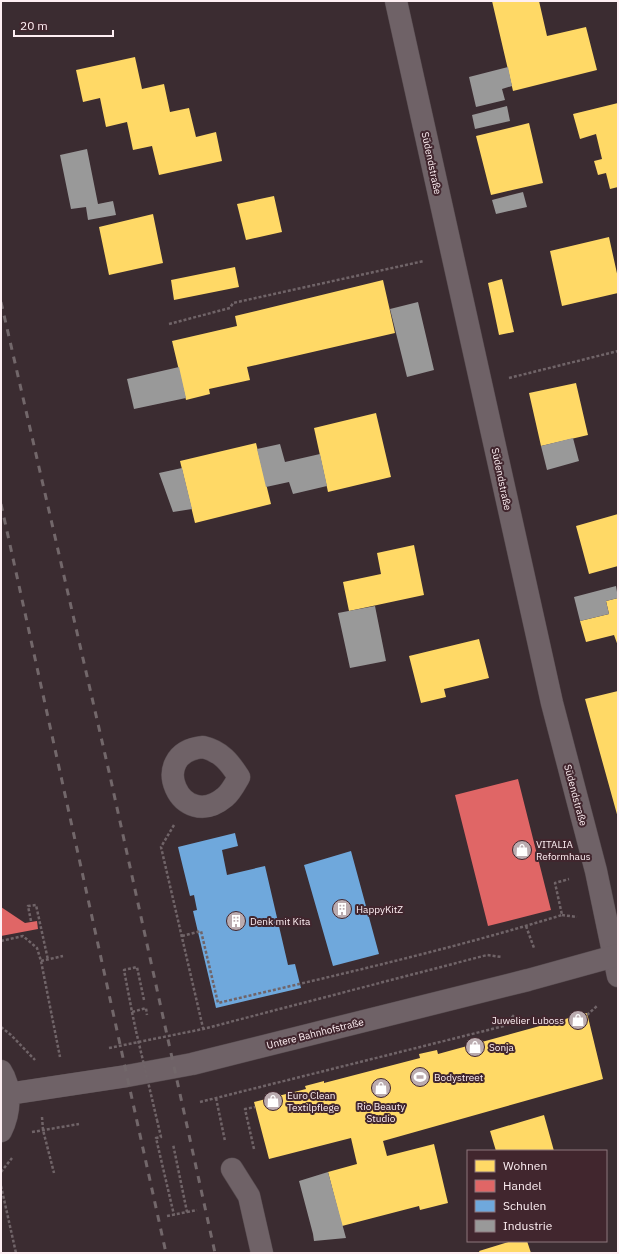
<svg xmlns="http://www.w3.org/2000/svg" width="619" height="1254" font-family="'IBM Plex Sans',sans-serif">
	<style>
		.homes { fill: #ffd966 }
		.shops { fill: #e06666 }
		.schools { fill: #6fa8dc }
		.industry { fill: #999 }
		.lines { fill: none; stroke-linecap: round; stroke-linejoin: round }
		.minor-casing { stroke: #55494d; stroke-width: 23 }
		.tertiary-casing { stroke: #55494d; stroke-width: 23 }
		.path { stroke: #706468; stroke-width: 2.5; stroke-dasharray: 3 2; stroke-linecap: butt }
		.minor { stroke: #6f6267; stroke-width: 22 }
		.tertiary { stroke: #6f6267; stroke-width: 22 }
		.rail { stroke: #72676a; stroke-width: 3; stroke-dasharray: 7 7; stroke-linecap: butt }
		.path-bridge { stroke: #706468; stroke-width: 2.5; stroke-dasharray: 3 2; stroke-linecap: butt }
		.labels { text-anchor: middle; stroke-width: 4; stroke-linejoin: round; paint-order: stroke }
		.street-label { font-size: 10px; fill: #feeff3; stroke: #41262e }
		.poi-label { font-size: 10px; fill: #feeff3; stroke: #41262e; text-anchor: start }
	</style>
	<rect width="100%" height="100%" fill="#3b2c31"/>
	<path class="homes" d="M 492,1 L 539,1 L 547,36 L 586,27 L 597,70 L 513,91 Z
		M 135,57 L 142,89 L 164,84 L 170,112 L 189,108 L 196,137 L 216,132 L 222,161 L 159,175 L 152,146 L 133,150 L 127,122 L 106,127 L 100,98 L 83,102 L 76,70 Z
		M 618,103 L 618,187 L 610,189 L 606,173 L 598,175 L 594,161 L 602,159 L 596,134 L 580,139 L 573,114 Z
		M 529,123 L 543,183 L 491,195 L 476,136 Z
		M 274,196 L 282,232 L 246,240 L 237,204 Z
		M 153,214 L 163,263 L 109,275 L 99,227 Z
		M 609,237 L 618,278 L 618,293 L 562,306 L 550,251 Z
		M 235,267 L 239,287 L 174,300 L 171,280 Z
		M 502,279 L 514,332 L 499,335 L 488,283 Z
		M 383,280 L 395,333 L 247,367 L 250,380 L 209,389 L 210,394 L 186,400 L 172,341 L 237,326 L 235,316 Z
		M 576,383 L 588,435 L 541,446 L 529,393 Z
		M 376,413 L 391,477 L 328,492 L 314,428 Z
		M 256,443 L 271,504 L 195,523 L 180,461 Z
		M 618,514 L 618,566 L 589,574 L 576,526 Z
		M 414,545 L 424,595 L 349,611 L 343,582 L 381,574 L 377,553 Z
		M 618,598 L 618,646 L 614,635 L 586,642 L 580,621 L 609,614 L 606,601 Z
		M 479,639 L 489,678 L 444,689 L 446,697 L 421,703 L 409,656 Z
		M 618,691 L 618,818 L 585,699 Z
		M 587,1013 L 603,1079 L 383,1141 L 387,1156 L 434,1144 L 448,1203 L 420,1210 L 419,1206 L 342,1226 L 328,1172 L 357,1164 L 351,1138 L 269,1159 L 254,1102 L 306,1089 L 305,1086 L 324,1081 L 324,1083 L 420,1058 L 419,1054 L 437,1050 L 438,1054 Z
		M 544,1115 L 554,1151 L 496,1151 L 490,1131 Z
		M 512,1241 L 527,1241 L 531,1253 L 480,1253 L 479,1251 Z"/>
	<path class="shops" d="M 518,779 L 551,910 L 488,926 L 455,795 Z
		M 1,907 L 25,923 L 37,921 L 38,929 L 1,936 Z"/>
	<path class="schools" d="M 235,833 L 238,846 L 222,850 L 227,875 L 265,866 L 288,965 L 295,964 L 301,988 L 216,1008 L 193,911 L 197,910 L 194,895 L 190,896 L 178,847 Z
		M 351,851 L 379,954 L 333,966 L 304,865 Z"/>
	<path class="industry" d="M 508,67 L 512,86 L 502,89 L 505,100 L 476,107 L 469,77 Z
		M 507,106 L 510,121 L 475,129 L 472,115 Z
		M 87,149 L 98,204 L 113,201 L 116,215 L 88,220 L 86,207 L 71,209 L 60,155 Z
		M 523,192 L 527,207 L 496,214 L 492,200 Z
		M 418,302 L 434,370 L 407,377 L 390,309 Z
		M 179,367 L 186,398 L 134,409 L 127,379 Z
		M 573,438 L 579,461 L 547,470 L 541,446 Z
		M 280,444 L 285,462 L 320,454 L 327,486 L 293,494 L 289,482 L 266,487 L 257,449 Z
		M 182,468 L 192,509 L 173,512 L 159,473 Z
		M 616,586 L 618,598 L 606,601 L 609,614 L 580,621 L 574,597 Z
		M 375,606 L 386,661 L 350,668 L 338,613 Z
		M 328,1172 L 346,1238 L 314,1241 L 313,1234 L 299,1181 Z"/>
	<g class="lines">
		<defs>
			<path id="minor" d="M 396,1 L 552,703 L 596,871 L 618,976
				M 203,747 C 221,751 230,763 239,777 C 235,784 231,792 225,797 C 181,834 145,753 203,747 Z
				M 232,1169 L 249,1196 L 262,1253"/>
			<path id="tertiary" d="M 1,1071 C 12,1088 10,1113 1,1131
				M 8,1094 L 127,1076 L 192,1064 L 528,980 L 618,955"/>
		</defs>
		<use href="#minor" class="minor-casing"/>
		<use href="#tertiary" class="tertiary-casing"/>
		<path class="path" d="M 169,324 L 230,308 L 233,303 L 424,261
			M 509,378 L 618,351
			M 174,825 L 161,847 L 203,1028
			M 562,915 L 577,917
			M 31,921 L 28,906 L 36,905 L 48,960
			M 526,926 L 534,948
			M 182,936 L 201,931 L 218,1003 C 333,976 449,950 562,915 L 555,883 L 569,879
			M 1,941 L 23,936 L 37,948 L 41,961 L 60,1057
			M 41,961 L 63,956
			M 144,1000 L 137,967 L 124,970 L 132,1012 L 146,1008 L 147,1015
			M 132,1012 L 136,1031
			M 587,1015 L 597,1006
			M 1,1027 L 11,1035 L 35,1060
			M 109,1048 L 203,1029 L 487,955 L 502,957
			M 216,1098 L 225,1141
			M 200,1102 L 504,1026 L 515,1014
			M 42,1117 L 43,1130 L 54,1173
			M 157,1120 L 161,1137 L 156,1138 L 174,1215
			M 32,1132 L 79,1124
			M 254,1149 L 245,1109 L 255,1107
			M 1,1172 L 12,1158
			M 1,1186 L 16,1253
			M 187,1212 L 197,1210
			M 167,1216 L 187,1212 L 173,1144"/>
		<use href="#minor" class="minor"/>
		<use href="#tertiary" class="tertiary"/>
		<path class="rail" d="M 1,302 L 110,776 L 215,1253
			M 1,504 L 166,1253"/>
		<path class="path-bridge" d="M 136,1031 L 157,1120"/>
	</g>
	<defs>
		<symbol id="shop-disc" viewBox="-11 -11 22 22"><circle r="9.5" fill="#baabaf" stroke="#41262e"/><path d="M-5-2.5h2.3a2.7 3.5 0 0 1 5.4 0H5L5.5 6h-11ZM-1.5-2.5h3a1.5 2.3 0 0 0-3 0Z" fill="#fff"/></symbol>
		<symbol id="building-disc" viewBox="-11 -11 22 22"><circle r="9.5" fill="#baabaf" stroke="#41262e"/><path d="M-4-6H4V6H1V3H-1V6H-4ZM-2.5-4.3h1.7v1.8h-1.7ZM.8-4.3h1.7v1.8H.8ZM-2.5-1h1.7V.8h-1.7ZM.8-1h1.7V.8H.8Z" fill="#fff"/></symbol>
		<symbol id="stadium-disc" viewBox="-11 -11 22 22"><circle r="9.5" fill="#baabaf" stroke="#41262e"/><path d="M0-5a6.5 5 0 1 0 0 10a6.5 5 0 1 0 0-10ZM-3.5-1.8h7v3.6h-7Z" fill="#fff"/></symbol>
	</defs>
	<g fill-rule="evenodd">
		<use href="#shop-disc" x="511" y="839" width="22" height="22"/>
		<use href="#building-disc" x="331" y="898" width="22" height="22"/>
		<use href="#building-disc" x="225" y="910" width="22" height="22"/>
		<use href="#shop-disc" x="567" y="1009" width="22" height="22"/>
		<use href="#shop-disc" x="464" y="1036" width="22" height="22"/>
		<use href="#stadium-disc" x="409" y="1066" width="22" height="22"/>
		<use href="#shop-disc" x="370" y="1077" width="22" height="22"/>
		<use href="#shop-disc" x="262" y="1090" width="22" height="22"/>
	</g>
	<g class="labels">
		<g class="street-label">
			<text transform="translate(432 163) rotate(78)" y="4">Südendstraße</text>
			<text transform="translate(502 479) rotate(78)" y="4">Südendstraße</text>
			<text transform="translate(576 795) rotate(75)" y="4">Südendstraße</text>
			<text transform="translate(315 1033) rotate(-14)" y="4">Untere Bahnhofstraße</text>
		</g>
		<g class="poi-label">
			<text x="536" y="848">VITALIA<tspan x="536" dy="12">Reformhaus</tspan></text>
			<text x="356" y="913">HappyKitZ</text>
			<text x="250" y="925">Denk mit Kita</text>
			<text x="564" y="1024" text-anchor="end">Juwelier Luboss</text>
			<text x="489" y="1051">Sonja</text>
			<text x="434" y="1081">Bodystreet</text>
			<text x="287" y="1099">Euro Clean<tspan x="287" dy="12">Textilpflege</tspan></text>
			<text x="381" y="1110" text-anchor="middle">Rio Beauty<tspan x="381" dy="12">Studio</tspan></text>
		</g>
	</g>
	<rect width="619" height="1254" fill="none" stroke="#feeff3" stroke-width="4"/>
	<rect x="467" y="1150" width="140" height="92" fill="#41262e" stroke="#8d767d"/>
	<rect x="475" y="1160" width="20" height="12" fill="#ffd966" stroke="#8d767d"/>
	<text x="503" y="1170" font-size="12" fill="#feeff3">Wohnen</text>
	<rect x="475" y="1180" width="20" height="12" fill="#e06666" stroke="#8d767d"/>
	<text x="503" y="1190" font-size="12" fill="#feeff3">Handel</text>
	<rect x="475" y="1200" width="20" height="12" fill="#6fa8dc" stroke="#8d767d"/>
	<text x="503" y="1210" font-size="12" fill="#feeff3">Schulen</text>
	<rect x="475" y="1220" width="20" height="12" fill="#999999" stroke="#8d767d"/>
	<text x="503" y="1230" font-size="12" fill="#feeff3">Industrie</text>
	<path d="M14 30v6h99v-6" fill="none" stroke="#feeff3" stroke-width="2"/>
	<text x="20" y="30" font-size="12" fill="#feeff3" stroke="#41262e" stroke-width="3" paint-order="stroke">20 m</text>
</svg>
